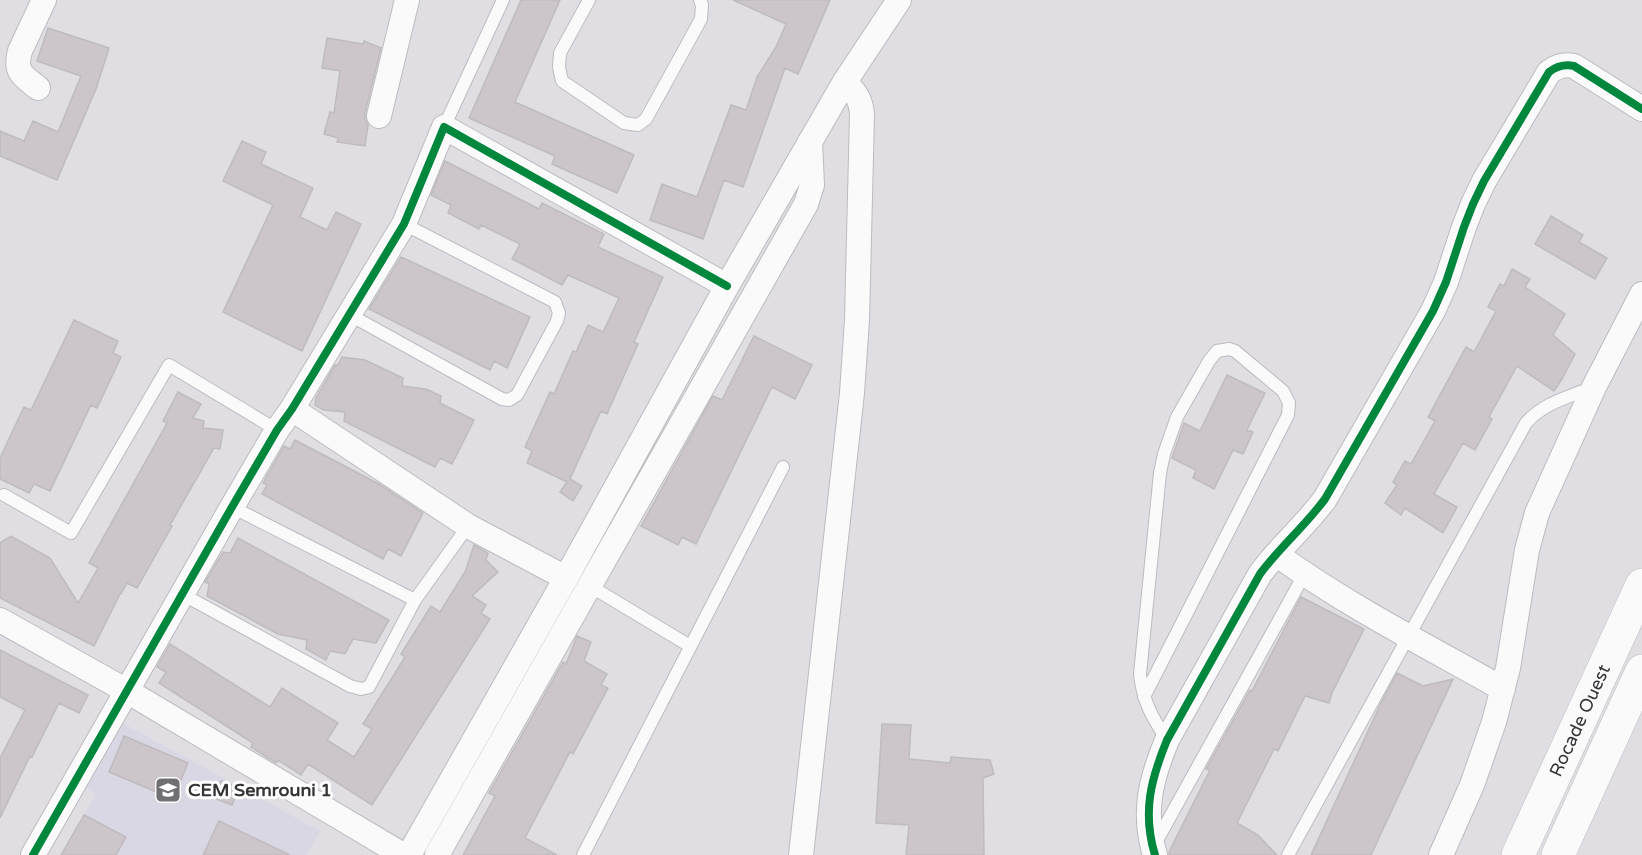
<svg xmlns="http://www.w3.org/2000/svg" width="1642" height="855" font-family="'Varela Round',sans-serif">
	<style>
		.education { fill: #dad7e5 }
		.building { fill: #ccc5c9; stroke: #bebcbf; stroke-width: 1.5 }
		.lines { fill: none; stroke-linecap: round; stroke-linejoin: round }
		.lane-casing { stroke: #bdbbbf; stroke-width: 14 }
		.street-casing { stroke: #bdbbbf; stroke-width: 26 }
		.highway-casing { stroke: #bdbbbf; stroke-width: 34 }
		.lane { stroke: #fafafb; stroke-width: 12 }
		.street { stroke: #fafafb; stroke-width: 24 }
		.highway { stroke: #fafafb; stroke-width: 33 }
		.cycleway-casing { stroke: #fff; stroke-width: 11 }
		.cycleway { stroke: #00873e; stroke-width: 8 }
		.labels { text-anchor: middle; stroke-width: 6; stroke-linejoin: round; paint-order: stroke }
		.street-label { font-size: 18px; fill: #343336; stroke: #fff }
		.poi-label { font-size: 18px; font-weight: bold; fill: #343336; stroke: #fff; text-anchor: start }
	</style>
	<rect width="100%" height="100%" fill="#e0dee3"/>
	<path class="education" d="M 119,721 L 320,831 L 306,855 L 61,855 L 96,794 L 84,787 Z"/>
	<path class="building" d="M 521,0 L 560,0 L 515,102 L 634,155 L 617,193 L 552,164 L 555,156 L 469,118 Z
		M 733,0 L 830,0 L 798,74 L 785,68 L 743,187 L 724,180 L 703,239 L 650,220 L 662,184 L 697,197 L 731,105 L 746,110 L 757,77 L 776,47 L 786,24 Z
		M 48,28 L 109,48 L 96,89 L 57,180 L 0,156 L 0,131 L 24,141 L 33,121 L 58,132 L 81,76 L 37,61 Z
		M 327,38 L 363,44 L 364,41 L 381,48 L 365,113 L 365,119 L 368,125 L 365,146 L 337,142 L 338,138 L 324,134 L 330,112 L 334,113 L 340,71 L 322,68 Z
		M 242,141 L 266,152 L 261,164 L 313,188 L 300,217 L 327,230 L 336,212 L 361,224 L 302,351 L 223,312 L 273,205 L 223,181 Z
		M 445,161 L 539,209 L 542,203 L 604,234 L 598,247 L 663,277 L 634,342 L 638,344 L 607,414 L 601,411 L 570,479 L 582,486 L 573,501 L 560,492 L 567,482 L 527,463 L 532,451 L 525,447 L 550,392 L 554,394 L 573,351 L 576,352 L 588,325 L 603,332 L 619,298 L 568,275 L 562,285 L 512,259 L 520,244 L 481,225 L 479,229 L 448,213 L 451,205 L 431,195 Z
		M 1551,216 L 1583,235 L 1579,242 L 1607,258 L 1595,279 L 1535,244 Z
		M 401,257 L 530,317 L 507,368 L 494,361 L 490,370 L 369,309 Z
		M 1512,269 L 1530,279 L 1525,287 L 1565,314 L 1553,335 L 1575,354 L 1562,379 L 1554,391 L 1517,366 L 1489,417 L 1492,419 L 1475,450 L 1463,443 L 1434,494 L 1457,507 L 1443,533 L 1405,508 L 1401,515 L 1385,503 L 1397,485 L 1393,482 L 1405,461 L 1411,464 L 1435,421 L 1428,417 L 1466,347 L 1474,352 L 1496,311 L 1488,307 L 1500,284 L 1504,286 Z
		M 74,320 L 118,341 L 113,353 L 121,357 L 97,408 L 91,405 L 50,491 L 34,484 L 29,493 L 0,479 L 0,458 L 24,407 L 31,410 Z
		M 754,336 L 812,365 L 795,399 L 772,387 L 696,544 L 682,537 L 678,545 L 641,526 L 713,396 L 722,400 Z
		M 342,357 L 365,360 L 403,378 L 402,386 L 426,389 L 441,396 L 440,403 L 474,420 L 452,464 L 440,458 L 435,467 L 344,421 L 345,412 L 324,410 L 315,405 L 316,398 L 335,365 L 338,365 Z
		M 1227,375 L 1265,393 L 1247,430 L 1253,432 L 1243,454 L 1233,450 L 1214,489 L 1193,478 L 1196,470 L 1172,458 L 1184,423 L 1200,431 Z
		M 178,392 L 201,404 L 193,418 L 204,421 L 203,428 L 223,430 L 220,449 L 214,448 L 170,525 L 172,526 L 137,588 L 127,583 L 121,594 L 120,594 L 94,646 L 0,598 L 0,543 L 11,536 L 50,558 L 78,603 L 98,568 L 89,563 L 167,423 L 163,421 Z
		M 295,440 L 379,484 L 423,513 L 401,556 L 388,549 L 383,559 L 262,494 L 267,485 L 263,483 L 284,446 L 290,449 Z
		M 238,538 L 389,620 L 376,643 L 353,639 L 345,654 L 330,651 L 326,660 L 306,649 L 307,640 L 278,634 L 207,596 L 209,584 L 205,582 L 223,552 L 230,553 Z
		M 474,545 L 488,553 L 486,560 L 498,572 L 472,596 L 486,605 L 481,613 L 490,619 L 372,805 L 308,764 L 301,775 L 278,760 L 276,763 L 251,747 L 253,743 L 159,683 L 166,672 L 157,667 L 170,644 L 270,707 L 282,688 L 338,723 L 327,740 L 354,757 L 372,729 L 363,724 L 405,657 L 401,654 L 431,606 L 440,612 L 465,572 Z
		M 1301,597 L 1364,629 L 1332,693 L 1329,703 L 1305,696 L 1278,751 L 1274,749 L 1237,823 L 1258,835 L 1277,855 L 1169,855 L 1169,852 L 1210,770 L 1206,769 L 1250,690 L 1252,691 Z
		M 577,636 L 591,642 L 584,661 L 607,674 L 601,685 L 608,688 L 573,754 L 570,752 L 525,838 L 557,855 L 463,855 L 495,796 L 489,793 L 563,662 L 566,664 Z
		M 0,650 L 88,695 L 79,713 L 59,703 L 32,757 L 30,756 L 0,818 L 0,758 L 25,710 L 0,697 Z
		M 1397,673 L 1423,686 L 1453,679 L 1371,855 L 1311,855 L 1381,703 Z
		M 882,724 L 911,725 L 909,759 L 950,763 L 951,757 L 990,760 L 994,774 L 983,778 L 984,855 L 906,855 L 909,825 L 876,823 Z
		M 124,736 L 188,763 L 173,799 L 109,772 Z
		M 221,781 L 239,787 L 232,805 L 214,798 Z
		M 84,815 L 126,837 L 116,855 L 61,855 Z
		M 219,821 L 290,855 L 203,855 Z"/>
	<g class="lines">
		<defs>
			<path id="lane" d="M 589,0 L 560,53 L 559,67 L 562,81 L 624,123 L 638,125 L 646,119 L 701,19 L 702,5 L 700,0
				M 444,127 L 503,0
				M 350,315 L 502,399 L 509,400 L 517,395 L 557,321 L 559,313 L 555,302 L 404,224
				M 4,495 L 71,533 L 169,365 L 277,430
				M 232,507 L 415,600
				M 590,586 L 690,646
				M 182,594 L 350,686 L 361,689 L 369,687 L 415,600 L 468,526
				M 1144,697 L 1288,415 L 1289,403 L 1283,391 L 1235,351 L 1229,349 L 1217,351 L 1209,361 L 1177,417 L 1164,454 L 1160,473 L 1140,674 C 1143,702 1152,717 1167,740
				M 1155,844 L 1304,575
				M 583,855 L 783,467
				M 1288,855 L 1526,423 C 1543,403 1569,397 1593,387"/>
			<path id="street" d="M 38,88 C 23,76 14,72 20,51 L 44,0
				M 379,116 L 407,0
				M 292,409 L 468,526 L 566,578
				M 1276,554 C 1346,605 1427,646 1503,689
				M 0,620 L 127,691 L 403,855
				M 33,855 L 232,507 L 277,430 L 292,409 L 404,224 L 444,127 L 727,286
				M 409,855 L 566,578 L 727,286 L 844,83 L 899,0
				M 437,855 L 806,204 L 812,185 L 810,141
				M 801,855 L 852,393 L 857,320 L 862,114 C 861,100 856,91 844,83
				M 1155,855 C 1142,812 1151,779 1167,740 L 1260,574 C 1280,547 1305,526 1325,499 L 1433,311 L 1446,282 L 1464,227 L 1473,204 L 1484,181 L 1549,72 C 1557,66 1564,64 1574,66 L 1642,109
				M 1441,855 L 1472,785 L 1494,722 L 1508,668 L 1527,550 L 1537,513 L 1594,387 L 1642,294"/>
			<g id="highway">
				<path id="s1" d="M 1518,855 L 1642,585"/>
				<path d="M 1558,855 L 1642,671"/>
			</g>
		</defs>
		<use href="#lane" class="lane-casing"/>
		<use href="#street" class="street-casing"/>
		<use href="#highway" class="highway-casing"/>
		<use href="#lane" class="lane"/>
		<use href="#street" class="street"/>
		<use href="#highway" class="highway"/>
		<defs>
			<path id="cycleway" d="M 33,855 L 232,507 L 277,430 L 292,409 L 404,224 L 444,127 L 727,286
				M 1155,855 C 1142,812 1151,779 1167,740 L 1260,574 C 1280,547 1305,526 1325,499 L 1433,311 L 1446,282 L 1464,227 L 1473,204 L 1484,181 L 1549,72 C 1557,66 1564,64 1574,66 L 1642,109"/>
		</defs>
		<use href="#cycleway" class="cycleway-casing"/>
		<use href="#cycleway" class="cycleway"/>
	</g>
	<defs>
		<symbol id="school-square" viewBox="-11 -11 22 22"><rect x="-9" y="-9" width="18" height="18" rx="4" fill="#706f73" stroke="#fff"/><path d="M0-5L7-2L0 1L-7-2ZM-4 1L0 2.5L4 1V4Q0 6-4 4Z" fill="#fff"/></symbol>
	</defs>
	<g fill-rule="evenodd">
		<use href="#school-square" x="153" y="775" width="30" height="30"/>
	</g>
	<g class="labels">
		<g class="street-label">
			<text dy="6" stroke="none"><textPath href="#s1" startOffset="148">Rocade Ouest</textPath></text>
		</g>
		<g class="poi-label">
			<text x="188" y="796">CEM Semrouni 1</text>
		</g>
	</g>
</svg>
